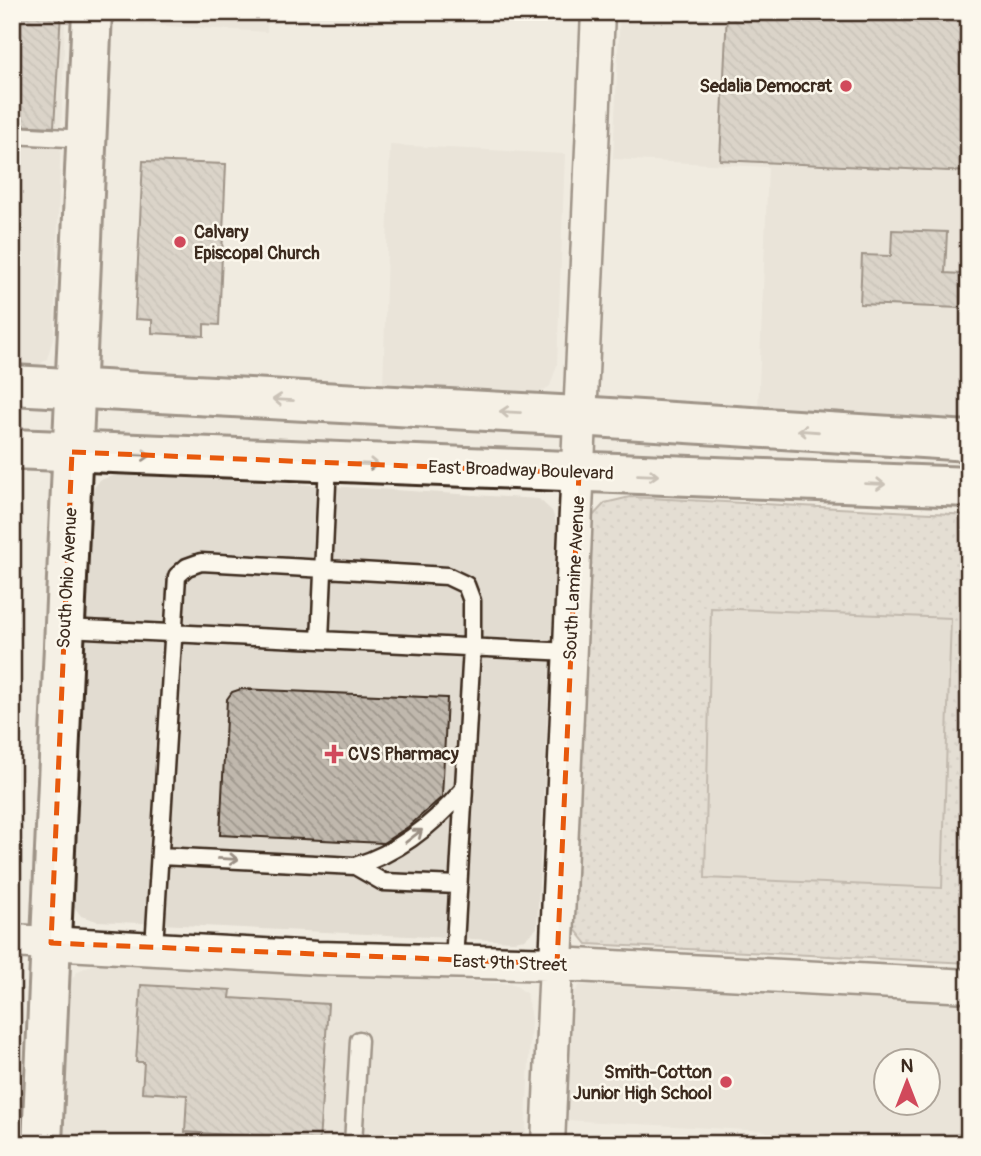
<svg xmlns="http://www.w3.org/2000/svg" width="981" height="1156" font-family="Pangolin,sans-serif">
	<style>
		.built { fill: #e2dcd1; fill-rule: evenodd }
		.grass { fill: url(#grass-dots); stroke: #887c70; stroke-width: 2 }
		.park { fill: #d5cec3; stroke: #887c70; stroke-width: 2 }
		.building { fill: url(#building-back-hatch); stroke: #3b2a1e; stroke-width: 2 }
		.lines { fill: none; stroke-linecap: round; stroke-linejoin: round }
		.service-casing { stroke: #3b2a1e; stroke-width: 21 }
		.minor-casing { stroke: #3b2a1e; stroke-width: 37 }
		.secondary-casing { stroke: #3b2a1e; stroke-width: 44 }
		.trunk-casing { stroke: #3b2a1e; stroke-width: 44 }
		.service { stroke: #fbf7ec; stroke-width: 16 }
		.minor { stroke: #fbf7ec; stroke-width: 32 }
		.secondary { stroke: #fbf7ec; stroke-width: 38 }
		.trunk { stroke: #fbf7ec; stroke-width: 38 }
		.oneway { stroke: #9b9085 }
		.marked { fill: none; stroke: #e8590c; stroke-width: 5; stroke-dasharray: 14 9; stroke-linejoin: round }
		.poi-dot { fill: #d1495b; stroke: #fbf7ec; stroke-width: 2.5 }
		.labels { text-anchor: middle; stroke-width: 5; stroke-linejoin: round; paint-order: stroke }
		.poi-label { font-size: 18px; font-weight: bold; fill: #3b2a1e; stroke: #fbf7ec; text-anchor: end }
		.street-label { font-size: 18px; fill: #3b2a1e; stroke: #fbf7ec }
	</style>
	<defs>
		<pattern id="grass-dots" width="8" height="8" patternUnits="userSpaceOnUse" patternTransform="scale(1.75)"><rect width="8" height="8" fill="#d5cec3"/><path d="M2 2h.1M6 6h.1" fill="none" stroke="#b8b1a7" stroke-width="1.8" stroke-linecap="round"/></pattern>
		<pattern id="building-back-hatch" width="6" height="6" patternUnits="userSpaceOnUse" patternTransform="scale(1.75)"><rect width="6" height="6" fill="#c0b8ad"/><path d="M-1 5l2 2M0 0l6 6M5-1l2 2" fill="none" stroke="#9d968c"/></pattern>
	</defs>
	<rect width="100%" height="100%" fill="#f0ebe0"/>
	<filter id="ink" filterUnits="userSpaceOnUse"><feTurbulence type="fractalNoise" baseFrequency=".0143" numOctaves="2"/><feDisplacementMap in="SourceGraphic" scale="14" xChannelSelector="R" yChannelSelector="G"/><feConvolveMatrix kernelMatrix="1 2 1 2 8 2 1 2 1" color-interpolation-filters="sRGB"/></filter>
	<g filter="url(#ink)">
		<path class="built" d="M 12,12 L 268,12 L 267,32 L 65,20 L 54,335 L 47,359 L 31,371 L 12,370 Z
			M 620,12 L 969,12 L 969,421 L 758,410 L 768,167 L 613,159 Z
			M 390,145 L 565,154 L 557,365 L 550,386 L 535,396 L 383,388 Z
			M 121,473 L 539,499 L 552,511 L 557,525 L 537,928 L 525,939 L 514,941 L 97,921 L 81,916 L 72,904 L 89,494 L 100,480 Z
			M 100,961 L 514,984 L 527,994 L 531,1020 L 525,1144 L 60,1144 L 68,984 L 78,971 Z
			M 580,985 L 969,1004 L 969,1144 L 766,1144 L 766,1131 L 564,1120 L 569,1000 ZM 886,1062 L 928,1062 L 928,1104 L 886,1104 Z"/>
		<path class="grass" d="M 630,497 L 969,515 L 969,963 L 587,944 L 575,929 L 569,912 L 590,519 L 605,503 Z"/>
		<path class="park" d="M 711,608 L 951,618 L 942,888 L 705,878 Z"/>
		<path class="building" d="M 12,12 L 61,12 L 54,127 L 12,125 Z
			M 727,12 L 969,12 L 969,172 L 720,160 Z
			M 143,161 L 226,164 L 219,325 L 204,324 L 204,336 L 152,333 L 152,320 L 135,319 Z
			M 892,230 L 947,232 L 945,273 L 961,274 L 960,308 L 860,304 L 862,255 L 891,256 Z
			M 241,689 L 447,698 L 442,797 L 408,827 L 383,843 L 220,835 L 227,699 L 232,692 Z
			M 141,985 L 231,990 L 230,998 L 328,1004 L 319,1144 L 257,1144 L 258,1137 L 185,1132 L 187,1095 L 142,1092 L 144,1062 L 136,1062 Z"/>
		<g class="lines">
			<defs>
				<path id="service" d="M 12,135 L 86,139
					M 65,628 L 571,652
					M 320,640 L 328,462
					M 160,856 L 355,866 C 398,853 434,824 463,790
					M 355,866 L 383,882 L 458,885
					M 154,947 L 177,576 L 187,567 L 201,562 L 447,576 L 466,585 L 472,601 L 472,647 L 454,962
					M 353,1144 L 359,1040"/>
				<path id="minor" d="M 12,941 L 317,958 L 557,964 L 969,986
					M 548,1144 L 598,12"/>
				<path id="secondary" d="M 42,1144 L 92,12"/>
				<path id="trunk" d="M 12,385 L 578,416 L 969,441
					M 12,449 L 969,487"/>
			</defs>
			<use href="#service" class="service-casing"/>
			<use href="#minor" class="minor-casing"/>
			<use href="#secondary" class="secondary-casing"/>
			<use href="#trunk" class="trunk-casing"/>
			<use href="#service" class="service"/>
			<use href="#minor" class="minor"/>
			<use href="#secondary" class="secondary"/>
			<use href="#trunk" class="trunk"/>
		</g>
		<defs><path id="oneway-shaft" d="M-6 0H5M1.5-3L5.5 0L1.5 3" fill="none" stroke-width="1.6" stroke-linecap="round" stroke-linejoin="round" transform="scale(1.75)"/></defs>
		<g class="oneway">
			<use href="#oneway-shaft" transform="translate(283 400) rotate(-177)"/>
			<use href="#oneway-shaft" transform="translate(510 412) rotate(-177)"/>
			<use href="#oneway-shaft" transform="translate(808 431) rotate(-176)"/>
			<use href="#oneway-shaft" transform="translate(141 455) rotate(2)"/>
			<use href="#oneway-shaft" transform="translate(368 464) rotate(2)"/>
			<use href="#oneway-shaft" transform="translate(648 475) rotate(2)"/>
			<use href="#oneway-shaft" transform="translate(875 484) rotate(2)"/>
			<use href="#oneway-shaft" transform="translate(414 836) rotate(-38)"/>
			<use href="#oneway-shaft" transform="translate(228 859) rotate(3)"/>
		</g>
	</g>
	<path d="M0 0H981V1156H0ZM 72,452 L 579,473 L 557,964 L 51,943 Z" fill="#f0ebe0" fill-opacity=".55" fill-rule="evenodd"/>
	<path class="marked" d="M 72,452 L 579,473 L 557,964 L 51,943 Z"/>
	<g class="poi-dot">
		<circle cx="846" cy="86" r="7"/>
		<circle cx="180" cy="242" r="7"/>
		<path d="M330.5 743.5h7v7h7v7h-7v7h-7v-7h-7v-7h7z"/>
		<circle cx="726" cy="1082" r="7"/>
	</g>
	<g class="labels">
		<g class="poi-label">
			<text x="832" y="92">Sedalia Democrat</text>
			<text x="194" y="238" text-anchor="start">Calvary<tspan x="194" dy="21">Episcopal Church</tspan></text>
			<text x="348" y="760" text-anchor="start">CVS Pharmacy</text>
			<text x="712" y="1078">Smith-Cotton<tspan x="712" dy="21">Junior High School</tspan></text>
		</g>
		<g class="street-label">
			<text transform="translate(521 470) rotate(2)" y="6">East Broadway Boulevard</text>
			<text transform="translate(67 578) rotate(-87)" y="6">South Ohio Avenue</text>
			<text transform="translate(574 578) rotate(-87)" y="6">South Lamine Avenue</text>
			<text transform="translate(510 963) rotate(2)" y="6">East 9th Street</text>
		</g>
	</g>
	<rect width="981" height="1156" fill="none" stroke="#fbf7ec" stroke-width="42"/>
	<rect x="21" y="21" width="939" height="1114" fill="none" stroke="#3b2a1e" stroke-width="2.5" filter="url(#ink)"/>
	<g transform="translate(907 1082)"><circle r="33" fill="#fbf7ec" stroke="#aea59a" stroke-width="2"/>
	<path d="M0-5L12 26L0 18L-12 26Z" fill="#d1495b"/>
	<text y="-10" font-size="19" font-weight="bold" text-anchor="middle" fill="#3b2a1e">N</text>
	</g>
</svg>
